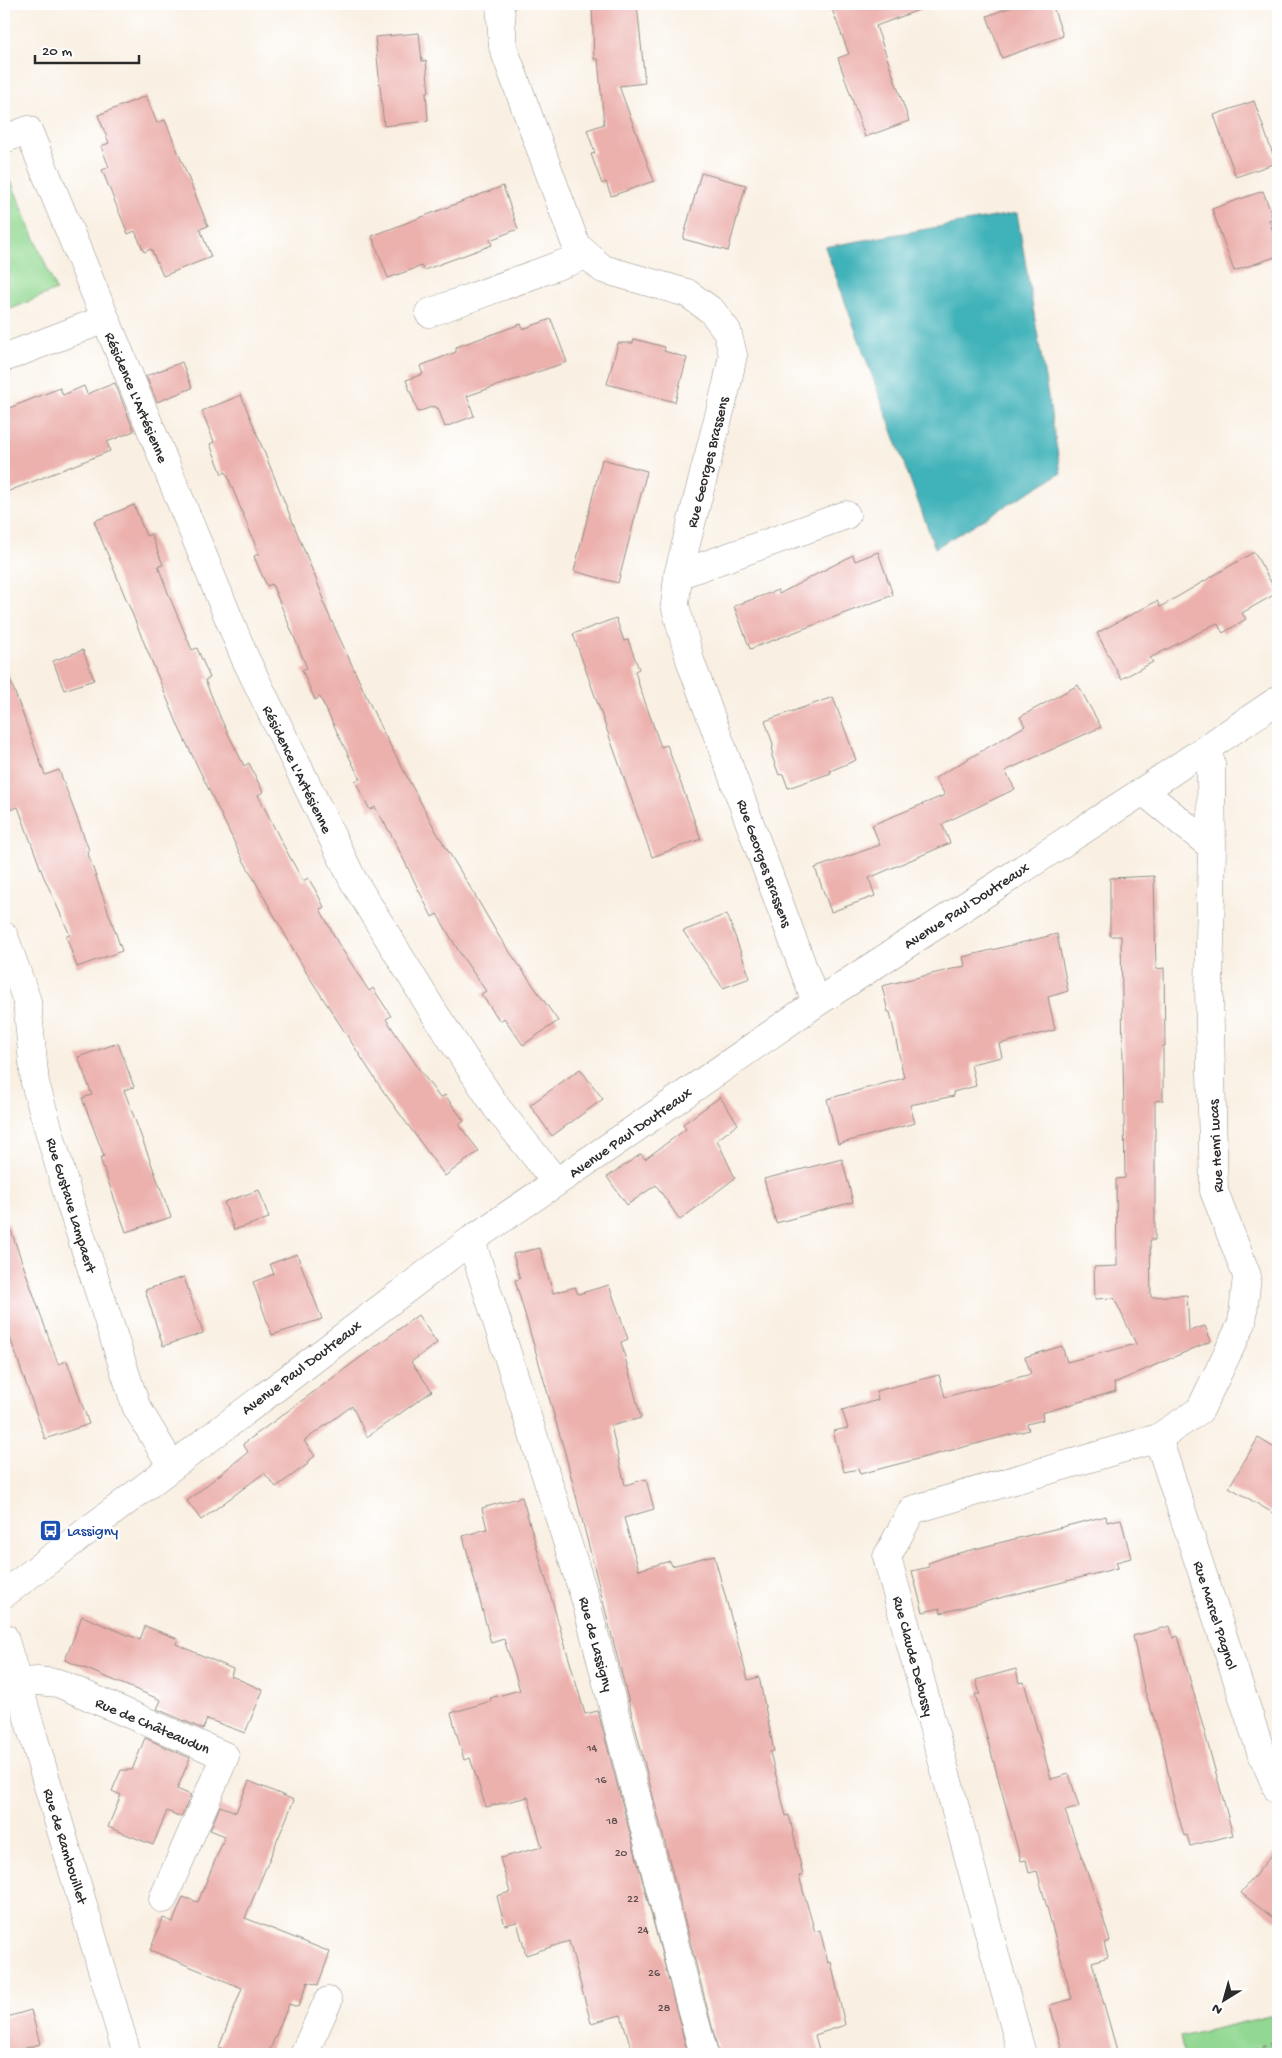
<svg xmlns="http://www.w3.org/2000/svg" width="1282" height="2058" font-family="'Gochi Hand',sans-serif">
	<style>
		.green { fill: #92d892; stroke: #5e825e }
		.water { fill: #41b2b9; stroke: #366e72 }
		.building { fill: #ecb1ad }
		.lines { fill: none; stroke-linecap: round; stroke-linejoin: round }
		.minor-casing { stroke: #928e87; stroke-width: 29 }
		.path { stroke: #928e87; stroke-width: 3; stroke-dasharray: 4 4; stroke-linecap: butt }
		.minor { stroke: #fff; stroke-width: 28 }
		.labels { text-anchor: middle; stroke-width: 4.5; stroke-linejoin: round; paint-order: stroke }
		.number-label { font-size: 12px; fill: #5b4c4c }
		.street-label { font-size: 15px; fill: #2b2b2b; stroke: #fff }
		.transit-label { font-size: 15px; fill: #164399; stroke: #fff; text-anchor: start }
	</style>
	<rect width="100%" height="100%" fill="#fff"/>
	<filter id="ink" filterUnits="userSpaceOnUse"><feTurbulence type="fractalNoise" baseFrequency=".02" numOctaves="2"/><feDisplacementMap in="SourceGraphic" scale="10" xChannelSelector="R" yChannelSelector="G"/><feConvolveMatrix kernelMatrix="1 2 1 2 8 2 1 2 1" color-interpolation-filters="sRGB"/></filter>
	<filter id="wash" filterUnits="userSpaceOnUse"><feTurbulence type="fractalNoise" baseFrequency=".0096" numOctaves="4" result="noise"/><feDisplacementMap in="SourceGraphic" scale="20" xChannelSelector="R" yChannelSelector="G"/><feGaussianBlur stdDeviation="1.12" result="paint"/><feColorMatrix in="noise" values="0 0 0 0 0 0 0 0 0 0 0 0 0 0 0 0 0 1.4 0 .05"/><feComposite in="paint" operator="in"/></filter>
	<g filter="url(#wash)">
		<rect width="100%" height="100%" fill="#f9f0e3"/>
		<path class="green" d="M 11,181 L 56,290 L 4,312 L 4,183 Z
			M 1278,2014 L 1278,2054 L 1184,2054 L 1180,2037 Z"/>
		<path class="water" d="M 1017,213 L 1061,473 L 935,548 L 825,247 Z"/>
		<g id="blocks">
			<path class="building" d="M 592,4 L 637,4 L 645,83 L 619,86 L 654,181 L 611,196 L 606,182 L 602,184 L 591,154 L 595,153 L 587,130 L 604,124 L 598,59 L 594,59 Z
				M 830,4 L 926,4 L 927,7 L 876,26 L 909,121 L 865,137 L 838,58 L 849,54 Z
				M 1020,4 L 1052,4 L 1063,36 L 1002,58 L 987,16 Z
				M 419,33 L 422,61 L 426,61 L 429,92 L 426,92 L 428,121 L 384,126 L 375,37 Z
				M 146,96 L 157,123 L 165,120 L 208,226 L 200,229 L 211,257 L 163,276 L 151,249 L 144,252 L 135,231 L 128,234 L 102,170 L 109,167 L 101,146 L 109,143 L 98,115 Z
				M 1254,101 L 1276,163 L 1236,177 L 1214,115 Z
				M 701,173 L 746,185 L 728,251 L 683,239 Z
				M 503,186 L 518,229 L 490,240 L 492,245 L 424,270 L 422,266 L 388,278 L 372,236 Z
				M 1263,191 L 1273,218 L 1269,220 L 1278,245 L 1278,256 L 1234,271 L 1212,209 Z
				M 551,319 L 567,362 L 467,396 L 474,416 L 445,427 L 438,408 L 435,408 L 434,406 L 418,412 L 406,380 L 423,374 L 420,366 L 456,352 L 456,347 L 521,324 L 523,329 Z
				M 634,339 L 665,347 L 664,351 L 687,358 L 675,402 L 607,384 L 618,343 L 633,343 Z
				M 182,362 L 192,388 L 157,402 L 146,376 Z
				M 115,383 L 134,431 L 107,442 L 110,451 L 4,493 L 4,410 L 60,388 L 63,395 L 84,386 L 87,394 Z
				M 241,395 L 324,599 L 322,600 L 380,726 L 437,833 L 470,887 L 500,938 L 558,1021 L 523,1045 L 504,1018 L 500,1021 L 481,994 L 486,991 L 461,955 L 437,914 L 432,917 L 392,836 L 375,807 L 370,810 L 355,781 L 360,779 L 320,697 L 315,700 L 302,670 L 307,668 L 272,584 L 267,586 L 260,571 L 254,556 L 259,554 L 226,472 L 222,474 L 210,444 L 214,442 L 202,411 Z
				M 602,459 L 647,471 L 618,583 L 574,571 Z
				M 134,505 L 146,536 L 151,534 L 163,565 L 158,566 L 170,598 L 192,650 L 197,648 L 210,678 L 205,680 L 221,719 L 244,766 L 249,763 L 263,792 L 258,795 L 280,839 L 303,881 L 308,878 L 316,891 L 324,907 L 320,909 L 338,943 L 369,991 L 373,988 L 391,1016 L 386,1019 L 419,1069 L 440,1098 L 445,1095 L 464,1121 L 459,1125 L 479,1151 L 445,1176 L 381,1088 L 306,972 L 241,856 L 180,730 L 94,521 Z
				M 878,552 L 893,595 L 750,649 L 734,606 L 778,590 L 779,594 L 853,555 L 855,561 Z
				M 1254,552 L 1277,593 L 1242,613 L 1246,619 L 1223,633 L 1217,623 L 1150,658 L 1153,662 L 1121,679 L 1097,633 L 1157,601 L 1160,607 Z
				M 616,618 L 624,641 L 628,640 L 639,669 L 635,671 L 639,685 L 661,747 L 667,745 L 701,839 L 652,857 L 573,634 Z
				M 83,650 L 94,680 L 64,690 L 53,661 Z
				M 4,671 L 7,671 L 45,775 L 59,770 L 89,850 L 87,851 L 122,951 L 77,967 L 66,936 L 70,935 L 43,875 L 18,807 L 4,812 Z
				M 1078,685 L 1101,727 L 1005,771 L 1015,789 L 942,824 L 950,843 L 869,878 L 875,896 L 831,912 L 815,868 L 880,845 L 872,825 L 945,795 L 935,778 L 1025,726 L 1020,717 Z
				M 833,697 L 856,760 L 830,771 L 831,773 L 788,788 L 783,774 L 779,775 L 772,756 L 773,744 L 765,721 Z
				M 1154,876 L 1156,969 L 1164,968 L 1165,1046 L 1163,1046 L 1163,1100 L 1155,1101 L 1155,1240 L 1150,1240 L 1151,1297 L 1187,1295 L 1189,1331 L 1205,1326 L 1211,1341 L 1114,1383 L 1116,1391 L 1042,1413 L 1043,1420 L 1027,1424 L 1029,1430 L 860,1474 L 858,1469 L 844,1472 L 833,1431 L 848,1428 L 842,1410 L 878,1400 L 876,1391 L 939,1375 L 945,1397 L 1031,1374 L 1025,1357 L 1062,1346 L 1067,1362 L 1136,1344 L 1114,1298 L 1095,1299 L 1094,1267 L 1117,1266 L 1116,1179 L 1125,1178 L 1121,936 L 1110,936 L 1110,878 Z
				M 727,914 L 750,978 L 723,988 L 683,931 Z
				M 1057,934 L 1068,991 L 1048,997 L 1055,1030 L 999,1044 L 1002,1057 L 971,1064 L 976,1086 L 953,1092 L 954,1096 L 910,1105 L 915,1123 L 838,1144 L 827,1099 L 904,1078 L 890,1012 L 888,1012 L 882,986 L 965,966 L 963,957 Z
				M 118,1043 L 134,1087 L 124,1090 L 171,1217 L 126,1232 L 100,1158 L 104,1156 L 82,1098 L 92,1095 L 78,1057 Z
				M 580,1069 L 603,1099 L 552,1136 L 530,1105 Z
				M 720,1097 L 738,1124 L 717,1140 L 735,1178 L 680,1220 L 656,1185 L 627,1205 L 607,1177 L 641,1154 L 645,1159 L 686,1129 L 683,1124 Z
				M 842,1159 L 853,1202 L 776,1223 L 764,1179 Z
				M 259,1190 L 269,1218 L 234,1230 L 224,1202 Z
				M 8,1222 L 58,1364 L 67,1361 L 89,1424 L 45,1439 L 4,1320 L 4,1223 Z
				M 540,1248 L 553,1293 L 575,1287 L 578,1294 L 609,1285 L 628,1339 L 621,1342 L 641,1418 L 611,1426 L 625,1485 L 646,1479 L 654,1509 L 624,1518 L 639,1570 L 670,1561 L 672,1566 L 714,1555 L 748,1680 L 759,1677 L 774,1751 L 770,1752 L 786,1816 L 789,1815 L 803,1875 L 799,1876 L 815,1932 L 820,1930 L 828,1963 L 831,1962 L 845,2025 L 815,2035 L 820,2054 L 719,2054 L 565,1453 L 515,1280 L 520,1279 L 513,1254 Z
				M 297,1254 L 322,1319 L 272,1335 L 253,1282 L 274,1274 L 270,1264 Z
				M 184,1277 L 203,1333 L 163,1346 L 145,1290 Z
				M 418,1315 L 437,1343 L 411,1362 L 432,1391 L 367,1437 L 352,1406 L 304,1441 L 315,1456 L 307,1462 L 308,1464 L 276,1487 L 264,1473 L 201,1520 L 187,1501 L 248,1452 L 243,1444 Z
				M 1258,1438 L 1278,1450 L 1278,1516 L 1229,1487 Z
				M 522,1497 L 585,1714 L 598,1711 L 688,2054 L 633,2054 L 621,2015 L 591,2023 L 569,1941 L 526,1955 L 517,1922 L 505,1925 L 501,1912 L 497,1896 L 510,1892 L 500,1858 L 542,1847 L 528,1797 L 486,1807 L 470,1758 L 464,1760 L 451,1713 L 491,1701 L 490,1698 L 520,1690 L 504,1639 L 491,1643 L 463,1536 L 487,1529 L 482,1508 Z
				M 1106,1516 L 1107,1522 L 1121,1519 L 1131,1558 L 1116,1562 L 1118,1568 L 941,1613 L 940,1608 L 923,1612 L 912,1571 L 929,1567 L 928,1563 L 951,1555 Z
				M 82,1616 L 140,1640 L 145,1626 L 178,1639 L 176,1644 L 233,1669 L 231,1676 L 263,1690 L 245,1733 L 207,1719 L 203,1729 L 157,1709 L 161,1700 L 65,1660 Z
				M 1170,1626 L 1173,1638 L 1178,1636 L 1233,1835 L 1190,1846 L 1187,1835 L 1184,1836 L 1172,1792 L 1162,1742 L 1144,1689 L 1133,1636 Z
				M 1016,1669 L 1019,1683 L 1024,1682 L 1051,1779 L 1069,1774 L 1079,1807 L 1065,1811 L 1100,1908 L 1110,1941 L 1104,1943 L 1108,1957 L 1092,1962 L 1118,2054 L 1063,2054 L 1050,2005 L 1072,1999 L 1037,1871 L 1029,1873 L 1026,1860 L 1021,1861 L 975,1694 L 980,1694 L 976,1680 Z
				M 145,1738 L 190,1758 L 177,1789 L 191,1795 L 181,1817 L 167,1811 L 153,1845 L 108,1827 L 121,1795 L 112,1791 L 121,1770 L 132,1770 Z
				M 249,1781 L 294,1800 L 245,1918 L 330,1952 L 318,1985 L 308,1982 L 298,2007 L 289,2004 L 268,2054 L 234,2054 L 219,2047 L 242,1988 L 150,1950 L 163,1918 L 173,1922 L 183,1897 L 198,1902 L 225,1836 L 210,1830 L 220,1806 L 236,1812 Z
				M 1278,1847 L 1278,1922 L 1241,1893 Z
				M 31,2010 L 40,2044 L 4,2054 L 4,2018 Z"/>
		</g>
	</g>
	<g filter="url(#ink)">
		<use href="#blocks" fill-opacity="0" stroke="#928e87" stroke-width="1"/>
		<g class="lines">
			<defs>
				<path id="minor" d="M 500,4 L 503,47 L 576,245 L 603,269 L 687,293 L 712,311 L 727,331 L 733,355 L 727,384 L 678,575 L 675,605 L 691,663 L 816,1003
					M 4,139 L 28,130 L 245,658 L 353,880 L 433,1011 L 497,1108 L 556,1182
					M 429,313 L 587,255
					M 4,358 L 105,319
					M 678,575 L 846,515
					M 1143,791 L 1212,847
					M 4,936 L 27,1001 L 35,1083 L 69,1199 L 136,1406 L 171,1465
					M 471,1240 L 585,1598 L 689,2000 L 704,2054
					M 1158,1438 L 1260,1749 L 1278,1790
					M 4,1594 L 471,1240 L 613,1144 L 816,1003 L 1143,791 L 1278,700
					M 4,1637 L 127,2054
					M 17,1683 L 37,1681 L 58,1683 L 225,1756 L 163,1899
					M 304,2054 L 328,2001
					M 1022,2054 L 887,1557 L 912,1510 L 1158,1438 L 1200,1410 L 1242,1323 L 1247,1276 L 1214,1191 L 1209,989 L 1212,847 L 1211,779 L 1211,763 L 1206,748"/>
			</defs>
			<use href="#minor" class="minor-casing"/>
			<path class="path" d="M 1247,2054 L 1278,2041"/>
			<use href="#minor" class="minor"/>
		</g>
	</g>
	<defs>
		<symbol id="bus-square" viewBox="-11 -11 22 22"><rect x="-9" y="-9" width="18" height="18" rx="4" fill="#1a4fb4" stroke="#fff"/><path d="M-5-6H5V4H4V6H2V4H-2V6H-4V4H-5ZM-3.5-4V0h7V-4ZM-3.5 1.2v1.5H-2V1.2ZM2 1.2v1.5H3.5V1.2Z" fill="#fff"/></symbol>
	</defs>
	<g fill-rule="evenodd">
		<use href="#bus-square" x="38" y="1518" width="25" height="25"/>
	</g>
	<g class="labels">
		<g class="number-label">
			<text x="592" y="1751">14</text>
			<text x="601" y="1783">16</text>
			<text x="612" y="1824">18</text>
			<text x="621" y="1856">20</text>
			<text x="633" y="1902">22</text>
			<text x="643" y="1933">24</text>
			<text x="654" y="1976">26</text>
			<text x="664" y="2011">28</text>
		</g>
		<g class="street-label">
			<text transform="translate(137 397) rotate(67)" y="5">Résidence L'Artésienne</text>
			<text transform="translate(707 462) rotate(-76)" y="5">Rue Georges Brassens</text>
			<text transform="translate(298 769) rotate(64)" y="5">Résidence L'Artésienne</text>
			<text transform="translate(765 863) rotate(70)" y="5">Rue Georges Brassens</text>
			<text transform="translate(966 905) rotate(-33)" y="5">Avenue Paul Doutreaux</text>
			<text transform="translate(630 1132) rotate(-35)" y="5">Avenue Paul Doutreaux</text>
			<text transform="translate(1215 1146) rotate(-93)" y="5">Rue Henri Lucas</text>
			<text transform="translate(72 1205) rotate(73)" y="5">Rue Gustave Lampaert</text>
			<text transform="translate(301 1367) rotate(-37)" y="5">Avenue Paul Doutreaux</text>
			<text transform="translate(1216 1615) rotate(72)" y="5">Rue Marcel Pagnol</text>
			<text transform="translate(597 1644) rotate(75)" y="5">Rue de Lassigny</text>
			<text transform="translate(914 1656) rotate(75)" y="5">Rue Claude Debussy</text>
			<text transform="translate(153 1725) rotate(23)" y="5">Rue de Châteaudun</text>
			<text transform="translate(66 1846) rotate(73)" y="5">Rue de Rambouillet</text>
		</g>
		<g class="transit-label">
			<text x="67" y="1535">Lassigny</text>
		</g>
	</g>
	<rect width="1282" height="2058" fill="none" stroke="#fff" stroke-width="20"/>
	<g transform="translate(1224 2000) rotate(217)" stroke="#ffffff" stroke-width="4" paint-order="stroke">
	<path d="M0-4L9 19L0 12L-9 19Z" fill="#2b2b2b"/>
	<text y="-8" font-size="14" font-weight="bold" text-anchor="middle" fill="#2b2b2b">N</text>
	</g>
	<path d="M35 55v8h104v-8" fill="none" stroke="#2b2b2b" stroke-width="2.5"/>
	<text x="42" y="55" font-size="15" fill="#2b2b2b" stroke="#ffffff" stroke-width="4" paint-order="stroke">20 m</text>
</svg>
